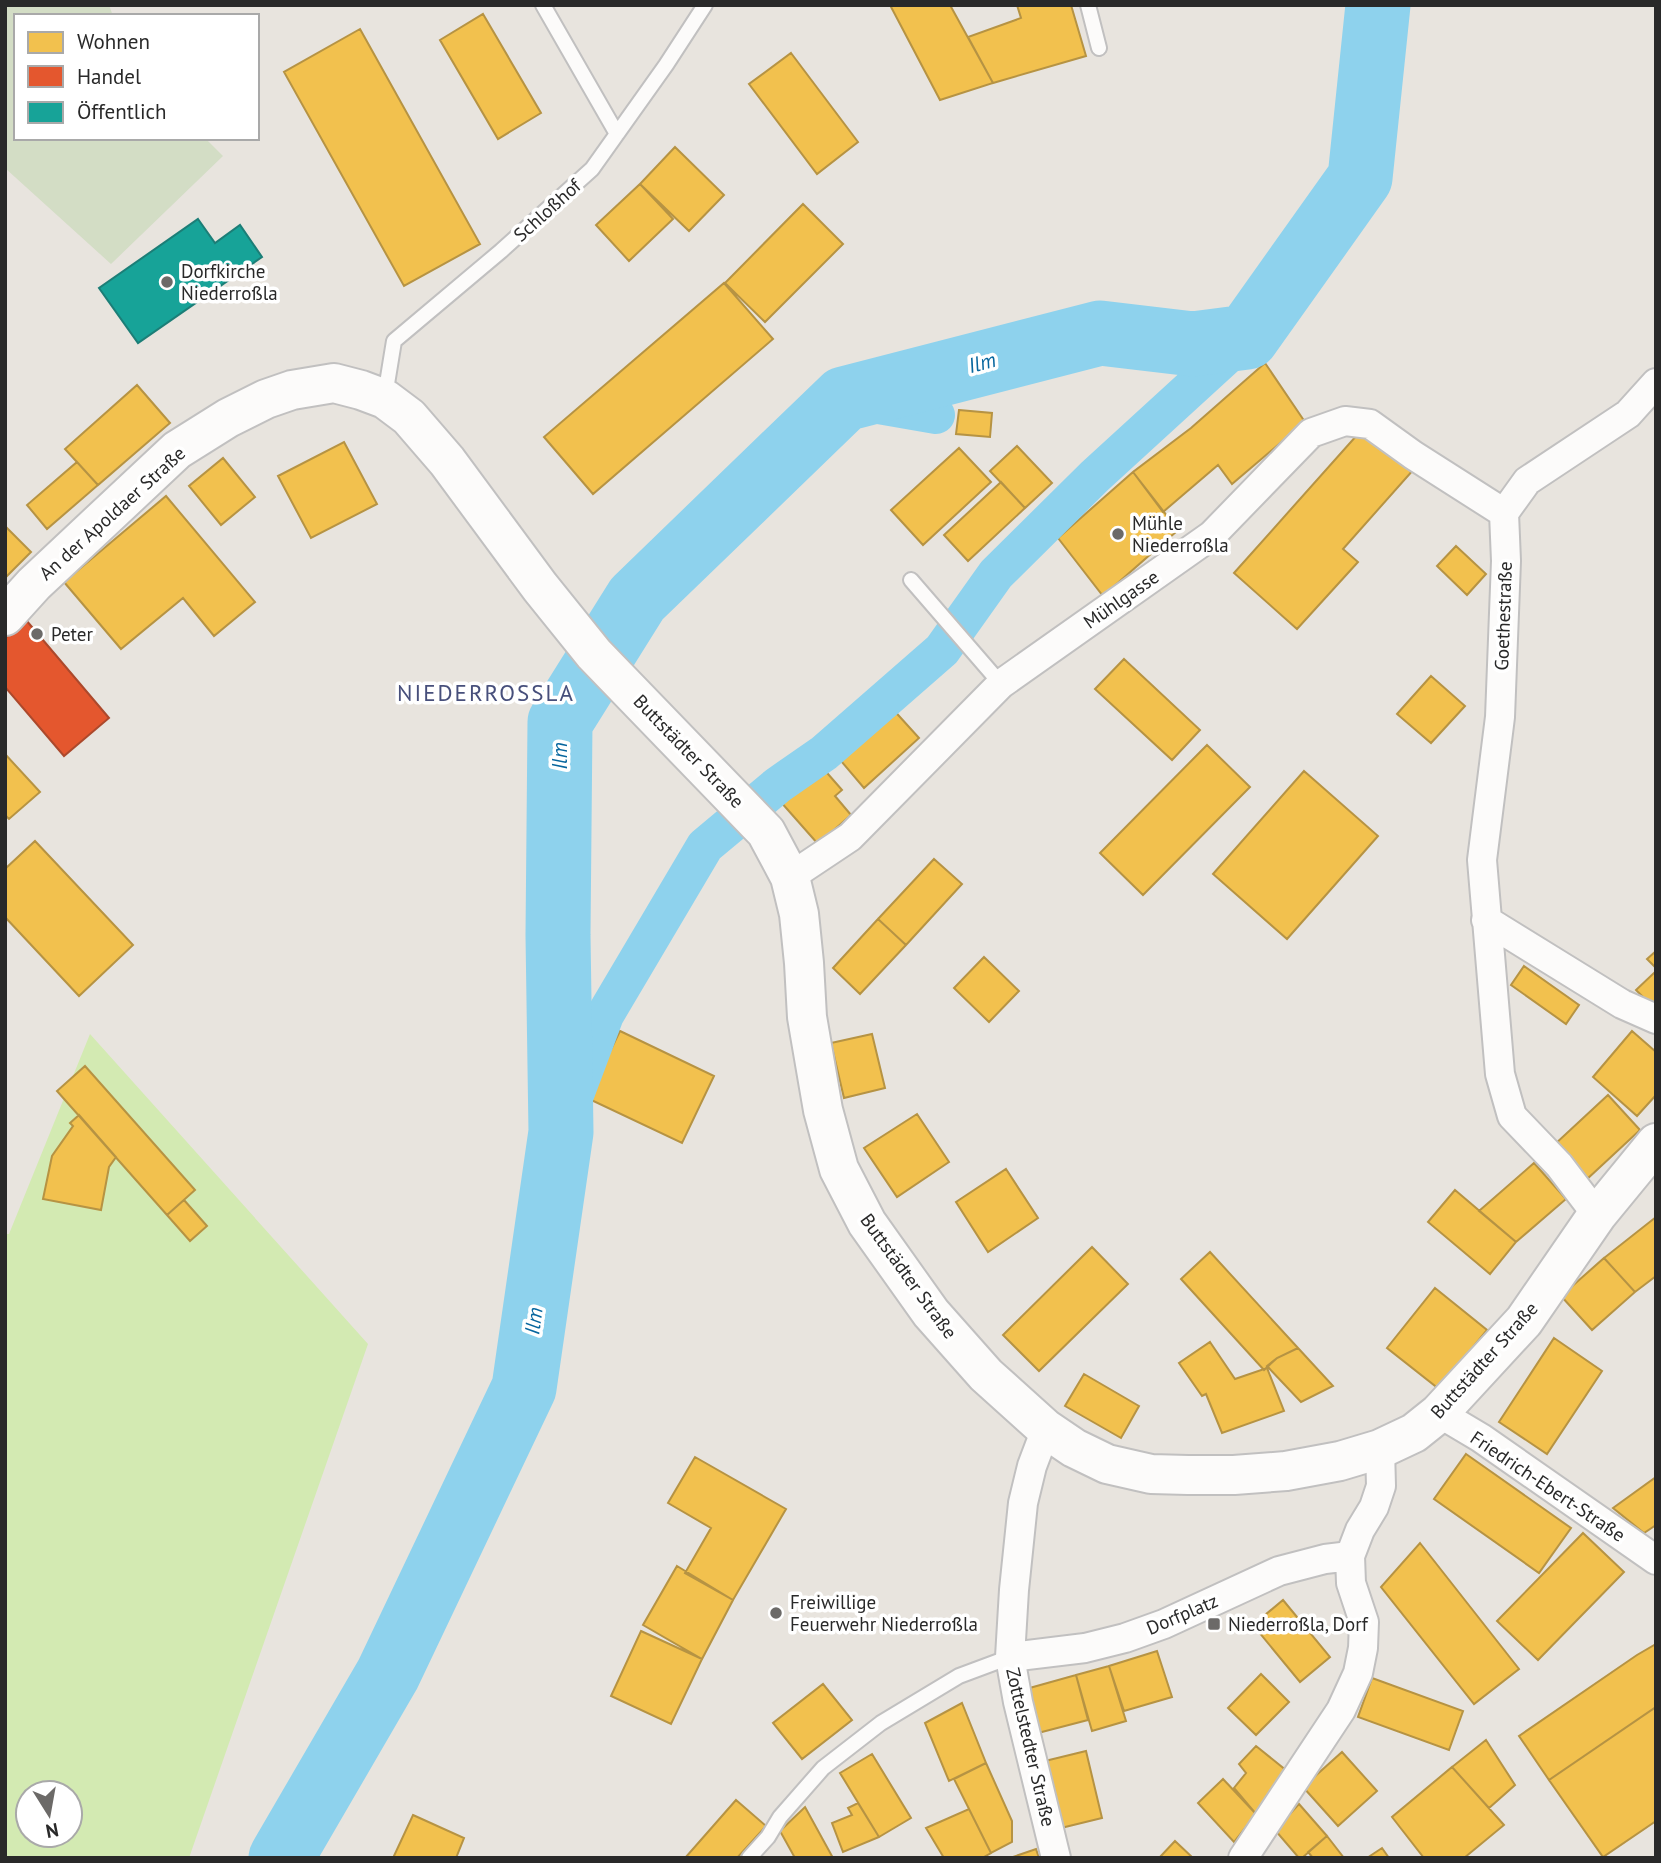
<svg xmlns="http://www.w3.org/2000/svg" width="1661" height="1863" font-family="'PT Sans',sans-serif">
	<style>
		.cemetery { fill: #d3ddc5 }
		.pitch { fill: #d3eab2; fill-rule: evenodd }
		.homes { fill: #f2c14e; stroke: #b69343; stroke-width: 2 }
		.shops { fill: #e4572e; stroke: #ac492c; stroke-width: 2 }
		.public { fill: #17a398; stroke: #1c7e77; stroke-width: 2 }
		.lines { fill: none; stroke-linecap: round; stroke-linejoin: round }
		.canal { stroke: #8ed2ed; stroke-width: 38 }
		.river { stroke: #8ed2ed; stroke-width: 65 }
		.lane-casing { stroke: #c1c0c0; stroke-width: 18 }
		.street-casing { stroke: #c1c0c0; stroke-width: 32 }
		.secondary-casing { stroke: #c1c0c0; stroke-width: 42 }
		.lane { stroke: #fcfbfa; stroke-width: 14 }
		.street { stroke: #fcfbfa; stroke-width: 28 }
		.secondary { stroke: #fcfbfa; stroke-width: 38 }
		.poi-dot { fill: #6c6a68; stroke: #fff; stroke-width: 2.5 }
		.labels { text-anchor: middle; stroke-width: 7; stroke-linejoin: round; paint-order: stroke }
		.street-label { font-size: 19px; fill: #292929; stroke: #fff }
		.poi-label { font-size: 19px; fill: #292929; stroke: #fff; text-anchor: start }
		.water-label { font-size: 21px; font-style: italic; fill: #07669e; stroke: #fff }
		.quarter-label { font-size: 23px; letter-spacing: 2px; fill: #474f7b; stroke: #fff }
	</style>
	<rect width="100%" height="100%" fill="#e8e4de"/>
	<path class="cemetery" d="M 5,5 L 109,5 L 113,16 L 16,16 L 16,138 L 205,138 L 223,156 L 111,264 L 5,168 Z"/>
	<path class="pitch" d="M 90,1034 L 368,1344 L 189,1858 L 5,1858 L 5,1234 L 9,1234 ZM 28,1793 L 70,1793 L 70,1835 L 28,1835 Z"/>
	<path class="homes" d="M 890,5 L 950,5 L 993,83 L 940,100 Z
		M 1017,5 L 1071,5 L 1086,56 L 993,83 L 968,37 L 1021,18 Z
		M 483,14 L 541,113 L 498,139 L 440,40 Z
		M 360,29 L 480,244 L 404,286 L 284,72 Z
		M 791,53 L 858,142 L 817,174 L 749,84 Z
		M 675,147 L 724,195 L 689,231 L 640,184 Z
		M 640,184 L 673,219 L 629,261 L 596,225 Z
		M 803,204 L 843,244 L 765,322 L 725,283 Z
		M 724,283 L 773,339 L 593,494 L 544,437 Z
		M 1265,363 L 1305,422 L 1232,484 L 1218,465 L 1163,512 L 1133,472 L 1191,428 Z
		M 137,385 L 170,423 L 98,485 L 65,449 Z
		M 959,410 L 992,413 L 990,437 L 956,434 Z
		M 1366,425 L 1414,469 L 1343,549 L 1358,562 L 1297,629 L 1234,573 Z
		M 344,442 L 377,504 L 311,538 L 278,476 Z
		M 1017,446 L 1052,483 L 1025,508 L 990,471 Z
		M 959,448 L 991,482 L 923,545 L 891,510 Z
		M 223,458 L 255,497 L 221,525 L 189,486 Z
		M 77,462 L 98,485 L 47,529 L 27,505 Z
		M 1133,472 L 1178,530 L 1103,596 L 1058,538 Z
		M 1001,482 L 1025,508 L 968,561 L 944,535 Z
		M 166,496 L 255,602 L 214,636 L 183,598 L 121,649 L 64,582 Z
		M 5,526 L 31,552 L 5,578 Z
		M 1456,546 L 1486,574 L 1467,595 L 1437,566 Z
		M 1124,659 L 1200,730 L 1172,760 L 1095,689 Z
		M 1431,676 L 1465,706 L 1431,743 L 1397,714 Z
		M 890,706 L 919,738 L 864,788 L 836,755 Z
		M 1207,745 L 1250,787 L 1143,895 L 1100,853 Z
		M 5,754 L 40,792 L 9,819 L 5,815 Z
		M 821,766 L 842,790 L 835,796 L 851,815 L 818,844 L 780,801 Z
		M 1304,771 L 1378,836 L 1287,939 L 1213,874 Z
		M 35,841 L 133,945 L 79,996 L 5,917 L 5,869 Z
		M 934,859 L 962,884 L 906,945 L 878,919 Z
		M 878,919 L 906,945 L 860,994 L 833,968 Z
		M 1656,951 L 1656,968 L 1647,959 Z
		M 984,957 L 1019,991 L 989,1022 L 954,988 Z
		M 1524,966 L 1579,1005 L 1566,1024 L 1511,985 Z
		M 1656,971 L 1656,1010 L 1636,990 Z
		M 620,1031 L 714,1076 L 682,1143 L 587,1098 Z
		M 1632,1031 L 1656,1052 L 1656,1095 L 1637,1116 L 1593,1077 Z
		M 872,1034 L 885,1088 L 844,1098 L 831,1043 Z
		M 85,1066 L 195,1190 L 167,1215 L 57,1091 Z
		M 1608,1095 L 1640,1130 L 1586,1180 L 1554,1145 Z
		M 917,1114 L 949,1162 L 897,1197 L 864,1148 Z
		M 79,1115 L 116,1157 L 109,1167 L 101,1210 L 43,1199 L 52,1156 L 73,1126 L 70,1123 Z
		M 1534,1163 L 1566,1199 L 1516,1242 L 1479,1211 Z
		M 1006,1169 L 1038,1218 L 988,1252 L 956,1202 Z
		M 1455,1190 L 1516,1242 L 1490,1274 L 1428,1222 Z
		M 184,1200 L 207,1226 L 190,1241 L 167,1215 Z
		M 1656,1217 L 1656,1276 L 1635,1292 L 1604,1258 Z
		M 1092,1247 L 1128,1284 L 1039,1371 L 1003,1335 Z
		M 1210,1252 L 1298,1348 L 1277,1358 L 1264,1370 L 1181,1279 Z
		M 1604,1258 L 1635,1292 L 1592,1330 L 1561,1296 Z
		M 1435,1288 L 1487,1330 L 1439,1389 L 1387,1348 Z
		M 1554,1338 L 1602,1371 L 1547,1454 L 1499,1422 Z
		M 1210,1342 L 1235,1379 L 1267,1368 L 1284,1411 L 1222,1433 L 1206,1394 L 1202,1396 L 1179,1363 Z
		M 1298,1348 L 1333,1386 L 1301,1402 L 1267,1366 L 1277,1358 Z
		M 1084,1374 L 1139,1406 L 1121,1438 L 1065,1406 Z
		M 1466,1454 L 1571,1528 L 1539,1573 L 1434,1499 Z
		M 695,1457 L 786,1509 L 733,1600 L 685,1573 L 711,1528 L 668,1503 Z
		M 1656,1477 L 1656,1525 L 1644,1533 L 1613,1508 Z
		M 1583,1533 L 1624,1572 L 1538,1660 L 1497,1621 Z
		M 1420,1543 L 1519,1669 L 1474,1704 L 1381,1587 Z
		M 677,1566 L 733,1600 L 702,1659 L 643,1625 Z
		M 1283,1600 L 1330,1657 L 1300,1682 L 1253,1625 Z
		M 641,1631 L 702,1659 L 671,1724 L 611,1696 Z
		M 1656,1644 L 1656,1707 L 1549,1780 L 1519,1736 L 1637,1655 Z
		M 1157,1651 L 1172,1697 L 1124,1711 L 1109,1666 Z
		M 1109,1666 L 1126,1721 L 1092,1731 L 1076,1675 Z
		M 1261,1674 L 1289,1702 L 1256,1735 L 1228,1708 Z
		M 1076,1675 L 1088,1720 L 1038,1733 L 1026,1689 Z
		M 1372,1678 L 1463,1711 L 1449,1750 L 1358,1717 Z
		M 823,1684 L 852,1720 L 802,1759 L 773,1723 Z
		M 962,1703 L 986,1763 L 949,1781 L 925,1723 Z
		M 1656,1707 L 1656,1821 L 1603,1857 L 1549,1780 Z
		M 1486,1740 L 1515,1785 L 1489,1808 L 1452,1767 Z
		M 1256,1746 L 1287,1771 L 1256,1814 L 1234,1788 L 1246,1773 L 1239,1764 Z
		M 1086,1751 L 1102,1818 L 1061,1828 L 1045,1761 Z
		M 1342,1752 L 1377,1791 L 1338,1826 L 1303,1787 Z
		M 872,1754 L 911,1818 L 879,1837 L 840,1773 Z
		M 986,1763 L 1012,1821 L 1012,1842 L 991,1853 L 954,1779 Z
		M 1452,1767 L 1504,1825 L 1464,1858 L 1424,1858 L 1392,1817 Z
		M 1223,1779 L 1256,1814 L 1234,1842 L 1198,1803 Z
		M 736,1800 L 766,1826 L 737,1858 L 685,1858 Z
		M 858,1803 L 879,1837 L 843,1852 L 832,1823 L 852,1815 L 848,1808 Z
		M 1299,1804 L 1327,1836 L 1302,1858 L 1299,1858 L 1275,1830 Z
		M 805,1807 L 833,1858 L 795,1858 L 780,1831 Z
		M 969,1809 L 991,1853 L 982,1858 L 944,1858 L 926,1828 Z
		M 413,1815 L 464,1838 L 456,1858 L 393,1858 Z
		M 1327,1836 L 1344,1858 L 1313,1858 L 1308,1852 Z
		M 1175,1841 L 1193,1858 L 1159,1858 Z
		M 1382,1848 L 1389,1858 L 1367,1858 Z
		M 1036,1849 L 1039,1858 L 1010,1858 Z"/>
	<path class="shops" d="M 26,620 L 109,718 L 64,756 L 5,687 L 5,638 Z"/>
	<path class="public" d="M 198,219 L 215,243 L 240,225 L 262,257 L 138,343 L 99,288 Z"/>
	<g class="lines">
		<path class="canal" d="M 844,399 L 936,415
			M 561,1132 L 605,1015 L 705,846 L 778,785 L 824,753 L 942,650 L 996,574 L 1095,476 L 1247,337"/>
		<path class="river" d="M 281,1858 L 388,1674 L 524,1388 L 561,1132 L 558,935 L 560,722 L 637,599 L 844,399 L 1100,333 L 1193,344 L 1247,337 L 1360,178 L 1378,5"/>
		<defs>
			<path id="lane" d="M 543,5 L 617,134
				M 1088,5 L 1099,48
				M 385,396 L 394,341 L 501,251 L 592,169 L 666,65 L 705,5
				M 911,580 L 1001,684
				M 749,1858 L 768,1837 L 780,1817 L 823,1768 L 881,1723 L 959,1676 L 1010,1657"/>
			<path id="street" d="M 790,877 L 850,837 L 1001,684 L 1212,535 L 1311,433 L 1345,421 L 1370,424 L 1413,455 L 1504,513
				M 1486,920 L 1622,1004 L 1656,1019
				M 1597,1215 L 1559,1165 L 1512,1116 L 1500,1074 L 1482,860 L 1500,717 L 1506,561 L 1504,513 L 1527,481 L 1628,414 L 1656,383
				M 1439,1413 L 1481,1438 L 1656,1560
				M 1046,1429 L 1032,1466 L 1023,1503 L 1014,1590 L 1010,1657 L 1018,1702 L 1056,1858
				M 1010,1657 L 1085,1648 L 1125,1638 L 1164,1624 L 1279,1571 L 1325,1559 L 1350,1556
				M 1243,1858 L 1341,1710 L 1358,1673 L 1363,1648 L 1364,1622 L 1351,1583 L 1350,1556 L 1360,1530 L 1374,1507 L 1381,1486 L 1380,1449"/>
			<path id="secondary" d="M 5,616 L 34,584 L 177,450 L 228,418 L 266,399 L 292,390 L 334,383 L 361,390 L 385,399 L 409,417 L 447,461 L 540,587 L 594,654 L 766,832 L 790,877 L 799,914 L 804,963 L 807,1017 L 823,1110 L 839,1169 L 867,1223 L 931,1313 L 986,1375 L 1046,1429 L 1074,1448 L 1107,1464 L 1151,1474 L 1188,1475 L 1234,1475 L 1286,1471 L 1340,1461 L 1380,1449 L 1414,1433 L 1439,1413 L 1524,1321 L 1597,1215 L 1656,1143"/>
		</defs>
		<use href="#lane" class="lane-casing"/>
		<use href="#street" class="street-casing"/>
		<use href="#secondary" class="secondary-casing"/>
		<use href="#lane" class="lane"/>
		<use href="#street" class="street"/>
		<use href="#secondary" class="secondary"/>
	</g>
	<g class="poi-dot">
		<circle cx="167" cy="282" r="7"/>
		<circle cx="1118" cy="534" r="7"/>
		<circle cx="37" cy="634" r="7"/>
		<circle cx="776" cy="1613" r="7"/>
		<rect x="1207" y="1617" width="14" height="14" rx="3.5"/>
	</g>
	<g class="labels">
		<g class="street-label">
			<text transform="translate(547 210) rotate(-42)" y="7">Schloßhof</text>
			<text transform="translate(112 513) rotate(-42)" y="7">An der Apoldaer Straße</text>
			<text transform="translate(1121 599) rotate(-35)" y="7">Mühlgasse</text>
			<text transform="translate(1503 616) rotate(-88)" y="7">Goethestraße</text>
			<text transform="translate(689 751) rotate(46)" y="7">Buttstädter Straße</text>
			<text transform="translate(909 1276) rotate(54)" y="7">Buttstädter Straße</text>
			<text transform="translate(1484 1360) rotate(-48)" y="7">Buttstädter Straße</text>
			<text transform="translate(1548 1486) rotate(34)" y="7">Friedrich-Ebert-Straße</text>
			<text transform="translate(1182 1614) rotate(-23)" y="7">Dorfplatz</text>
			<text transform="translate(1031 1747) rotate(77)" y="7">Zottelstedter Straße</text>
		</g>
		<g class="poi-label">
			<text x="181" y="278">Dorfkirche<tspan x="181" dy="22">Niederroßla</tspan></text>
			<text x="1132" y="530">Mühle<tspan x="1132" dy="22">Niederroßla</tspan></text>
			<text x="51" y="641">Peter</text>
			<text x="790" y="1609">Freiwillige<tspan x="790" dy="22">Feuerwehr Niederroßla</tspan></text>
			<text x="1228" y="1631">Niederroßla, Dorf</text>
		</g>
		<g class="water-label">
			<text transform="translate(982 363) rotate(-15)" y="7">Ilm</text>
			<text transform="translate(560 756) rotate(-90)" y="7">Ilm</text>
			<text transform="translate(534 1321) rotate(-82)" y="7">Ilm</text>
		</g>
		<g class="quarter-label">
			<text x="486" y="701">NIEDERROSSLA</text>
		</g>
	</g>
	<rect width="1661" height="1863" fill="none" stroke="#292929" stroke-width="14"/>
	<rect x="14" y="14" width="245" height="126" fill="#ffffff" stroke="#a9a9a9" stroke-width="2"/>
	<rect x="28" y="32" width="35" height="21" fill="#f2c14e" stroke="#a9a9a9" stroke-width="2"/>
	<text x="77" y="49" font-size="21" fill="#292929">Wohnen</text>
	<rect x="28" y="66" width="35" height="21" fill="#e4572e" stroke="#a9a9a9" stroke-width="2"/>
	<text x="77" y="84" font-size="21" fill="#292929">Handel</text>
	<rect x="28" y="102" width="35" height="21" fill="#17a398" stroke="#a9a9a9" stroke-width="2"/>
	<text x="77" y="119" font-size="21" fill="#292929">Öffentlich</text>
	<g transform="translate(49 1814) rotate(169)"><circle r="33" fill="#ffffff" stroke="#a9a9a9" stroke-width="2"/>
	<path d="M0-5L12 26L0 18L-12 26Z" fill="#6c6a68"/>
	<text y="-10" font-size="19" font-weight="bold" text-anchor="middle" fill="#292929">N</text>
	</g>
</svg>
